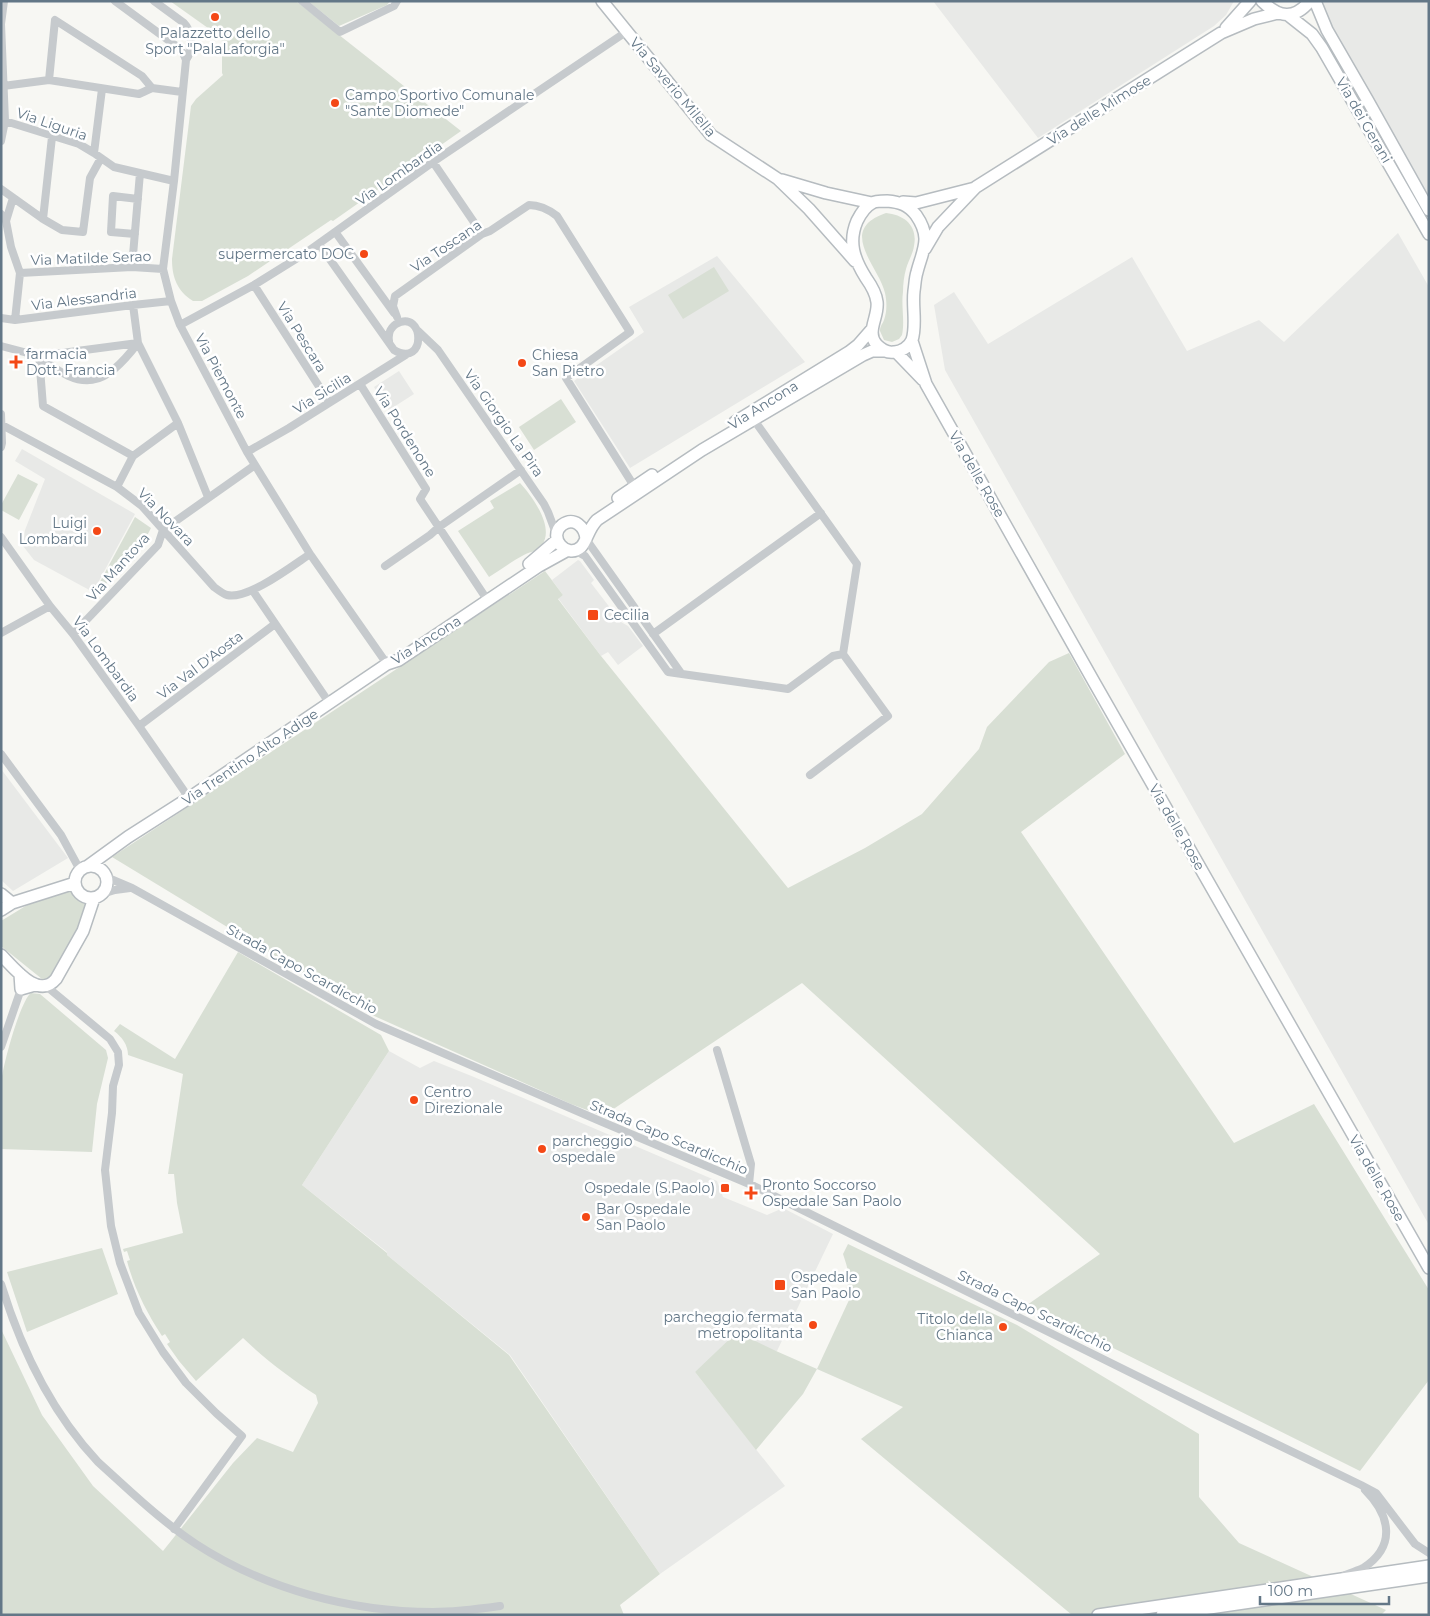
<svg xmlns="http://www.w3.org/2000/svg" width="1430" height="1616" font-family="Montserrat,sans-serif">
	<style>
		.built { fill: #e8e9e7 }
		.green { fill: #d8dfd4 }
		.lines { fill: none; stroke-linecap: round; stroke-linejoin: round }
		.secondary-casing { stroke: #b6bcc0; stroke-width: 14 }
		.street { stroke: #c6cacd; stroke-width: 8 }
		.secondary { stroke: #fff; stroke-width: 11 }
		.poi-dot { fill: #f44816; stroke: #fff; stroke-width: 2 }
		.labels { text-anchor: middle; stroke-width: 5; stroke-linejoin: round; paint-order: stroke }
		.poi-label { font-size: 14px; fill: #637787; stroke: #fff; text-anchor: start }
		.street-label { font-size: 14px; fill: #637787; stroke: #fff }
	</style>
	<rect width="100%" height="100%" fill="#f7f7f3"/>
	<path class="built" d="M 933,1 L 1234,1 L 1226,15 L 1214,26 L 1038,138 Z
		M 1323,1 L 1429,1 L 1429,196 L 1331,28 L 1324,12 Z
		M 1398,233 L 1429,287 L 1429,1225 L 945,370 L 934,305 L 954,292 L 988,344 L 1132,257 L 1187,351 L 1259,320 L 1284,342 Z
		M 717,256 L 805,362 L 630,468 L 574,381 L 644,332 L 629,307 Z
		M 399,371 L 414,394 L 389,410 L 374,387 Z
		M 22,449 L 135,514 L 93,592 L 34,560 L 23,546 L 25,530 L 45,479 L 15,461 Z
		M 578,560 L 580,561 L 594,580 L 591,583 L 621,622 L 628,626 L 643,646 L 618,665 L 608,652 L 601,656 L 558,598 L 563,595 L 552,580 Z
		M 1,769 L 68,858 L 13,891 L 1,880 Z
		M 389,1051 L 420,1068 L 434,1061 L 474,1077 L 717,1181 L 723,1197 L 767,1215 L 783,1208 L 833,1234 L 777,1351 L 695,1372 L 785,1486 L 660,1574 L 510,1355 L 387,1255 L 387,1252 L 302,1185 Z"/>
	<path class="green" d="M 170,1 L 296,1 L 461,131 L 333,221 L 331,220 L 248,276 L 202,301 L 193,301 C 177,291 172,277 172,259 L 191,106 L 196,99 L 223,75 L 222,73 L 222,41 L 215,33 Z
		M 308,1 L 390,1 L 387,5 L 339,26 Z
		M 886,213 C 905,215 918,226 914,246 C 913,254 908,261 906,269 C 904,276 903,284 903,292 C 901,306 905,321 902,335 L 899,339 L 892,342 L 884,340 L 880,331 C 880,326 882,325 884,320 C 887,312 887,302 885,293 C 879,266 836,230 886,213 Z
		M 714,267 L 729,291 L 683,319 L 668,295 Z
		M 561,399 L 576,422 L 534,450 L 519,427 Z
		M 18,474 L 38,484 L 19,520 L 1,510 L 1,505 Z
		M 520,483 C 532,496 555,527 542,545 C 537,552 528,552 522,556 C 511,562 500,570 489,577 L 458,531 L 494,508 L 490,501 Z
		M 135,517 L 151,528 L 134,561 L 123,555 L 99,596 L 94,593 Z
		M 545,571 L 563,595 L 558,599 L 601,656 L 788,888 L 865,848 L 922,814 L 979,749 L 987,727 L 1049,662 L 1069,653 L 1125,754 L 1021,832 L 1234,1143 L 1314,1104 L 1429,1290 L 1429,1380 L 1360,1471 L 1027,1305 L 1100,1254 L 802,983 L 603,1116 L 571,1104 L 372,1015 L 112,857 Z
		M 71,888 C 75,896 79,901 88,902 C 78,929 66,957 48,980 L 42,979 L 1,946 L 1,921 L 37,899 Z
		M 238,952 L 381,1035 L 389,1051 L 302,1185 L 387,1253 L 387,1255 L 509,1355 L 660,1574 L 620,1605 L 624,1615 L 1,1615 L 1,1329 L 42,1415 L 93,1486 L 163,1551 L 233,1463 L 257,1438 L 293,1452 L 318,1403 L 316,1395 C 290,1378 266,1360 243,1338 L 196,1381 L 179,1361 L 167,1344 L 170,1342 L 165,1334 L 162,1336 C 147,1313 134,1288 127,1261 L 130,1260 L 127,1251 L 124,1252 L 123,1249 L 183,1233 L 177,1203 L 174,1174 L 168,1174 L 183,1074 L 128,1055 C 128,1045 122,1037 114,1031 L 120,1024 L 175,1059 Z
		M 31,993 L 40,994 L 106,1050 L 108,1058 L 97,1104 L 92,1152 L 1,1149 C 1,1127 0,1105 1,1084 C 2,1068 20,1001 31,993 Z
		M 848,1244 L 1017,1325 L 1199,1434 L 1199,1497 L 1239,1543 L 1386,1610 L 1381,1615 L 1072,1615 L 861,1439 L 903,1407 L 817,1369 L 803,1394 L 756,1450 L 695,1372 L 737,1332 L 776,1351 L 817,1369 L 849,1300 L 843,1297 C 852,1278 849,1273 843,1254 Z
		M 102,1248 L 118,1294 L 27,1332 L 7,1272 Z"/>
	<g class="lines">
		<defs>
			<path id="secondary" d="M 602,1 L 711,135 L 778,179 L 809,209 L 855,261
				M 1262,1 C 1279,18 1294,20 1310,1
				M 1315,1 L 1327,30 L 1368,101 L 1429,210
				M 1288,15 L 1312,34 L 1322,48 L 1429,234
				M 1226,28 L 1250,1
				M 782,180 L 826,193 L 872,203
				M 887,201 C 900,202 908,205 916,215 C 932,238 923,249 917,272 C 915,278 915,285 914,291 C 912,307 917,325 912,340 C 909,347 901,352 894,352 C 888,353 882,350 877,345 C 865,332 879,317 877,302 C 876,293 871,285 866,278 C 854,259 848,242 857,221 C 860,215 866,206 872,203 C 875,201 882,201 887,201 Z
				M 903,202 L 916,203 L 975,188
				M 925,249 L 938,227 L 976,187 L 1221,33 L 1254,19 L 1278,13
				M 912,341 L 926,384 L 1094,682 L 1429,1268
				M 896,352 L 923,380
				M 735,422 L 849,352 L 858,345 L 872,329
				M 618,498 L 652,475
				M 586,539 C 585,527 574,516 562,525 C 547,537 567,560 581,547 C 587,541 588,529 597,520 L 702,450 L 863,355 L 872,351 L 884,351
				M 529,564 L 557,540
				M75 882a16 16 0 1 1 32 0a16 16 0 1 1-32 0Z
				M 88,866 L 128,837 L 189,798 L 387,664 L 399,660 L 539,566 L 568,550
				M 1,894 L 12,903
				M 1,910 L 12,903 L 75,883
				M 1,955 C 14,968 38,1000 56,979 L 83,931 L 94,898
				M 20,974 L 21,989 L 35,985
				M 1098,1615 L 1429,1566
				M 1162,1615 L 1429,1576"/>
		</defs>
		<use href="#secondary" class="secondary-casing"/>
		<path class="street" d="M 115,1 L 179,48 L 183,53 L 186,60
			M 154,1 L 184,23 C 193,32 193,50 186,60 L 174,181 L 163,269 L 171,301 L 180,325 L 247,452 L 310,554 L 387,664
			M 302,1 L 340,32 L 394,6 L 397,1
			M 3,86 L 49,80
			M 152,88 L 142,76 L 55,20 L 49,80 L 139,94 L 152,88 L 182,92
			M 5,121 L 79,144 L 94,153 L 114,167 L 174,181
			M 1,141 L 5,121 L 1,24 L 4,1
			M 94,153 L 102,89
			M 433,162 L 482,234
			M 1,189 L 43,219 L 62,230 L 83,232 L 90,178 L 101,158
			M 1,214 L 6,221 L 11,247 L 20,273 L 15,320
			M 43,219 L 52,137
			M 6,221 L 13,198
			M 336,233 L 394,313
			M 135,234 L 111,232 L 113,196 L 138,199
			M 319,244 L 394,350 C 427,369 425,308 396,324 C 390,328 388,335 389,341
			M 132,267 L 140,173
			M 20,273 L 132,267 L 163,269
			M 254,285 L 329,402
			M 397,317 L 393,306 L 395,296 L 482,234 L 490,231 L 529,205 C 540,205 548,209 557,216 L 630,332 L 566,378 L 634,486
			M 1,318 L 15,320 L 133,305 L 171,301
			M 180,325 L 254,285 L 307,252 L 433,162 L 626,32
			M 418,331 L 438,350 L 544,504 L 548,512 L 557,536
			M 1,346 L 39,356 L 138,343 L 133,305
			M 39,356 C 83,393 104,387 138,343 L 178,423 L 208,497
			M 39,356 L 43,406 L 133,456
			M 360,384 L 426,489 L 420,499 L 484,595
			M 1,414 L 2,443 L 1,447
			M 754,420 L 857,564 L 843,654 L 888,716 L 810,775
			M 2,425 L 117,487 L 142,506 L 214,587 C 218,590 223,594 227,595 C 248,600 292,566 310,554
			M 247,452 L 289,428 L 407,354
			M 117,487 L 133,456 L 178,423
			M 1,537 L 50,606 L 73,634 L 139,726 L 189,798
			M 586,539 L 681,673
			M 573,551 L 578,552 L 585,556 L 668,672 L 788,689 L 833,656 L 843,654
			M 385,566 L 430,535 L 439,527 L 521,470
			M 253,591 L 330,704
			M 1,633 L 50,606
			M 73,634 L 158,545 L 163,530 L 255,465
			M 653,634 L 821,513
			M 139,726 L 275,624
			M 1,754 L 61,835 L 80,870
			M 106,877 L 132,888 L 376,1024 L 600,1121 L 754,1186 L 1214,1414 L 1361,1485 L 1376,1493 L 1415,1544 L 1429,1553
			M 102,894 L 115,890 L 130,888
			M 46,986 L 110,1039 L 118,1052 L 119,1065 L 113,1086 L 112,1113 L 105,1170 L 111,1226 L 120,1263 L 139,1313 L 163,1352 L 186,1383 L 216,1413 L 242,1436 L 174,1529
			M 1,1047 L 21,989
			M 717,1050 L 751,1164 L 749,1184
			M 1,1284 C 21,1349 51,1412 98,1462 C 109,1472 120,1482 131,1492 C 152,1511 173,1529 196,1544 C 265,1589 351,1612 433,1612 C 455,1612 478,1609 500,1606
			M 1345,1575 C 1351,1572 1358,1571 1363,1568 C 1397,1546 1390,1515 1365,1490"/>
		<use href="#secondary" class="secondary"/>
	</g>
	<g class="poi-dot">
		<circle cx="215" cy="17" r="5"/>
		<circle cx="335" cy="103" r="5"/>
		<circle cx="364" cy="254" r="5"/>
		<path d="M13.5 354.5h5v5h5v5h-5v5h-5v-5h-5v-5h5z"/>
		<circle cx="522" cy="363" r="5"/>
		<circle cx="97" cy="531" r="5"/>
		<rect x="587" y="609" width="12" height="12" rx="2.5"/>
		<circle cx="414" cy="1100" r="5"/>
		<circle cx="542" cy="1149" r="5"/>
		<rect x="720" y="1183" width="10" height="10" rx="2.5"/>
		<path d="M748.5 1185.5h5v5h5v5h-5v5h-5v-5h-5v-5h5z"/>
		<circle cx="586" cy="1217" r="5"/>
		<rect x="774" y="1279" width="12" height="12" rx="2.5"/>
		<circle cx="813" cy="1325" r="5"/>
		<circle cx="1003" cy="1327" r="5"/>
	</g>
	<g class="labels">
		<g class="poi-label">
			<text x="215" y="38" text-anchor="middle">Palazzetto dello<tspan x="215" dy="16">Sport "PalaLaforgia"</tspan></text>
			<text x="345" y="100">Campo Sportivo Comunale<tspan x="345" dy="16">"Sante Diomede"</tspan></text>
			<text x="354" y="259" text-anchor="end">supermercato DOC</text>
			<text x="26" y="359">farmacia<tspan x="26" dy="16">Dott. Francia</tspan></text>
			<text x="532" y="360">Chiesa<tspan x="532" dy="16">San Pietro</tspan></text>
			<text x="87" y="528" text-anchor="end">Luigi<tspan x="87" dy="16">Lombardi</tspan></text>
			<text x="604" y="620">Cecilia</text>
			<text x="424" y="1097">Centro<tspan x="424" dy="16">Direzionale</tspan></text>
			<text x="552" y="1146">parcheggio<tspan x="552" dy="16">ospedale</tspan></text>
			<text x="762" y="1190">Pronto Soccorso<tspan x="762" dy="16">Ospedale San Paolo</tspan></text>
			<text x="715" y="1193" text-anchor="end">Ospedale (S.Paolo)</text>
			<text x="596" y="1214">Bar Ospedale<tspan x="596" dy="16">San Paolo</tspan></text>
			<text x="791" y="1282">Ospedale<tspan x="791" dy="16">San Paolo</tspan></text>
			<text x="803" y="1322" text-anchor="end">parcheggio fermata<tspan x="803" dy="16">metropolitanta</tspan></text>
			<text x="993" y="1324" text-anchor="end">Titolo della<tspan x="993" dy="16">Chianca</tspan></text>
		</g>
		<g class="street-label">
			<text transform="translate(673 87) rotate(50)" y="5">Via Saverio Milella</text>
			<text transform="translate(1099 110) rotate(-32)" y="5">Via delle Mimose</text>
			<text transform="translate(1364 120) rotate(60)" y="5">Via dei Gerani</text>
			<text transform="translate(52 124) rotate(19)" y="5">Via Liguria</text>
			<text transform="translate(399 173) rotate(-35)" y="5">Via Lombardia</text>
			<text transform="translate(446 246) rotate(-34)" y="5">Via Toscana</text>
			<text transform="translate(91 258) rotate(-2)" y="5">Via Matilde Serao</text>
			<text transform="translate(84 299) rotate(-7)" y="5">Via Alessandria</text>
			<text transform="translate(302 337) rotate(58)" y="5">Via Pescara</text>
			<text transform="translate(221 376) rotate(62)" y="5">Via Piemonte</text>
			<text transform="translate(322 393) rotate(-32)" y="5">Via Sicilia</text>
			<text transform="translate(763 405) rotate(-32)" y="5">Via Ancona</text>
			<text transform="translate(504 423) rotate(55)" y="5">Via Giorgio La Pira</text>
			<text transform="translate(405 432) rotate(58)" y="5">Via Pordenone</text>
			<text transform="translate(977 474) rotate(60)" y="5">Via delle Rose</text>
			<text transform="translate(166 517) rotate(46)" y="5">Via Novara</text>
			<text transform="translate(118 567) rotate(-48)" y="5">Via Mantova</text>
			<text transform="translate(426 640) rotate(-32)" y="5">Via Ancona</text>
			<text transform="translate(106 659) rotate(54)" y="5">Via Lombardia</text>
			<text transform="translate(200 665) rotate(-37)" y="5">Via Val D'Aosta</text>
			<text transform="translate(250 757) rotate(-34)" y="5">Via Trentino Alto Adige</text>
			<text transform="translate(1177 827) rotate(60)" y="5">Via delle Rose</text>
			<text transform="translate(302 969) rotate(29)" y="5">Strada Capo Scardicchio</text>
			<text transform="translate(669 1137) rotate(23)" y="5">Strada Capo Scardicchio</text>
			<text transform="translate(1377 1178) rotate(60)" y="5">Via delle Rose</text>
			<text transform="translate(1035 1311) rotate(26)" y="5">Strada Capo Scardicchio</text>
		</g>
	</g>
	<rect width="1430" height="1616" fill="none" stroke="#637787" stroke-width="5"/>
	<path d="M1260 1596v8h129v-8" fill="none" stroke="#637787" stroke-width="2.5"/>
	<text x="1268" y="1596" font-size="15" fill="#637787" stroke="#ffffff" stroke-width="4" paint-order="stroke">100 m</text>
</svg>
